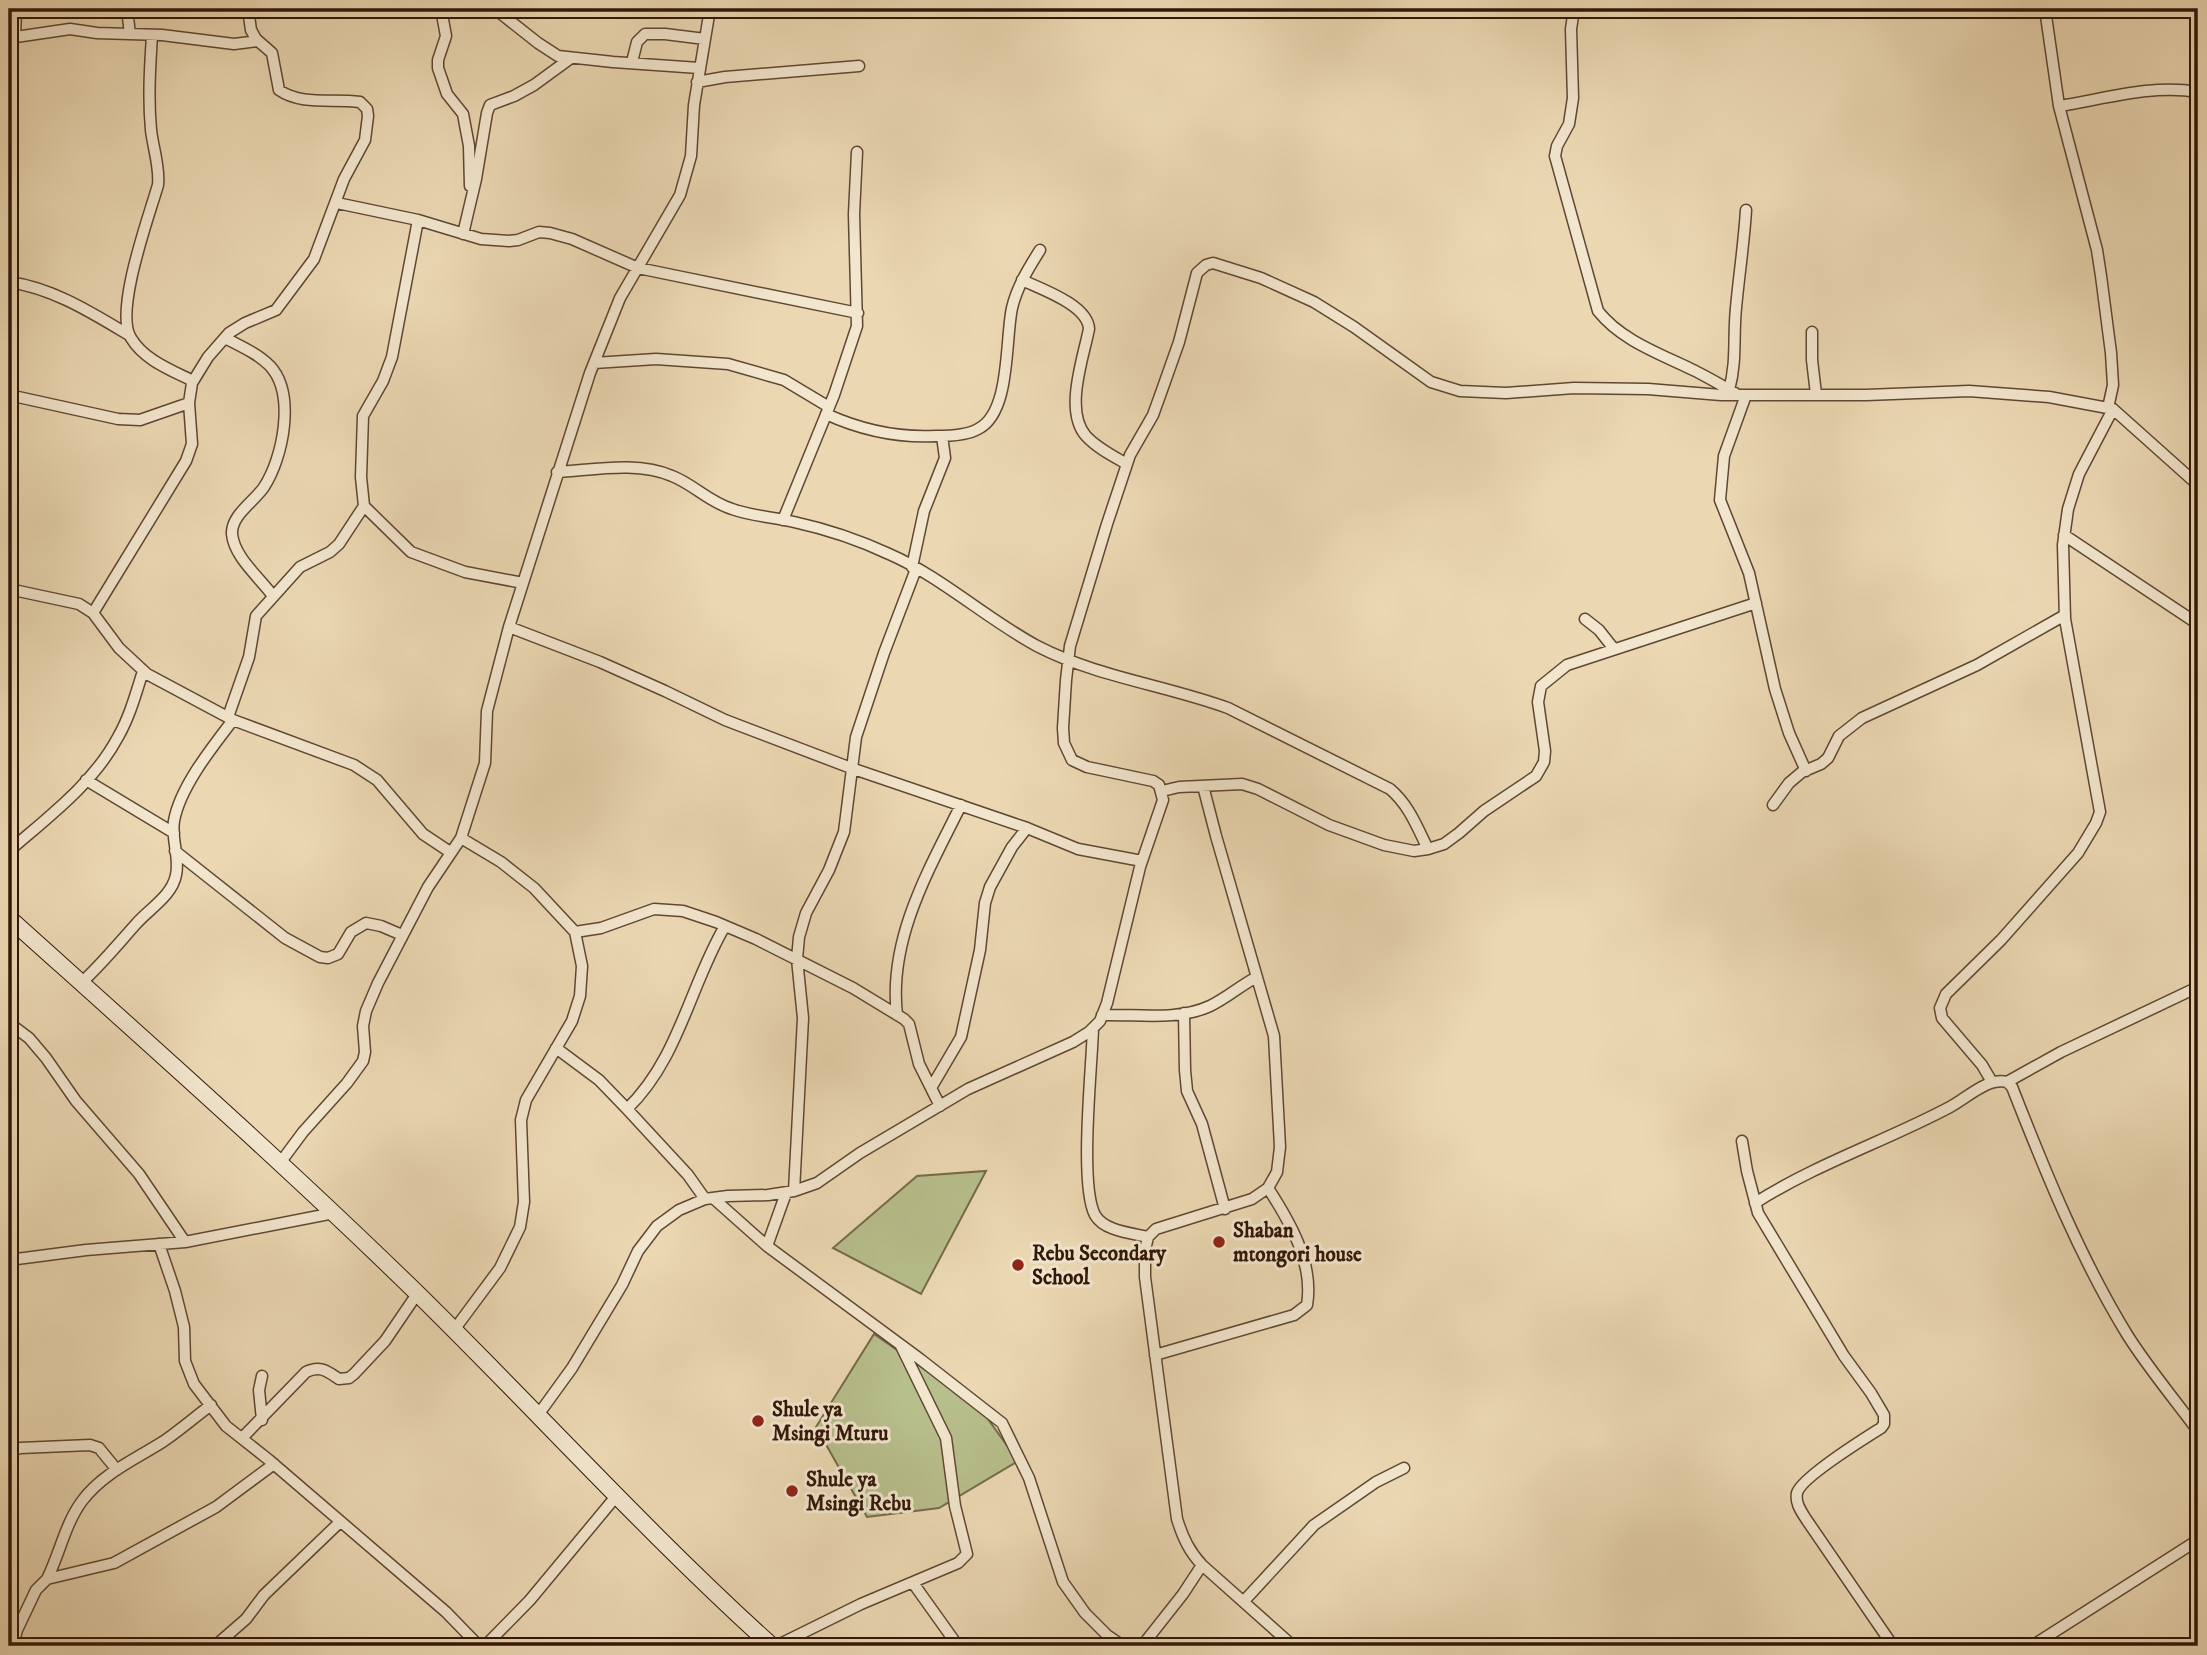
<svg xmlns="http://www.w3.org/2000/svg" width="2207" height="1655" font-family="'IM FELL DW Pica',serif">
	<style>
		.green { fill: #b7bf8c; stroke: #746b4a; stroke-width: 2 }
		.lines { fill: none; stroke-linecap: round; stroke-linejoin: round }
		.street-casing { stroke: #604732; stroke-width: 13 }
		.secondary-casing { stroke: #311707; stroke-width: 18 }
		.street { stroke: #f2e6ce; stroke-width: 10 }
		.secondary { stroke: #f2e6ce; stroke-width: 16 }
		.poi-dot { fill: #8f2418; stroke: #f2e6ce; stroke-width: 2.5 }
		.labels { text-anchor: middle; stroke-width: 6; stroke-linejoin: round; paint-order: stroke }
		.poi-label { font-size: 21px; font-weight: bold; fill: #311707; stroke: #f2e6ce; text-anchor: start }
	</style>
	<rect width="100%" height="100%" fill="#ebd8b3"/>
	<filter id="stains"><feTurbulence type="fractalNoise" baseFrequency=".00286" numOctaves="4"/><feColorMatrix values="0 0 0 0 .2 0 0 0 0 .09 0 0 0 0 .02 0 0 0 .5 -.17"/></filter>
	<radialGradient id="worn" r=".72"><stop offset=".6" stop-color="#630" stop-opacity="0"/><stop offset="1" stop-color="#630" stop-opacity=".3"/></radialGradient>
	<path class="green" d="M 986,1171 L 921,1294 L 833,1248 L 917,1176 Z
		M 874,1334 L 980,1408 L 1018,1461 L 939,1508 L 867,1517 L 816,1427 Z"/>
	<g class="lines">
		<defs>
			<path id="street" d="M 127,9 L 130,34
				M 441,9 L 446,36 L 438,60 L 438,68 L 447,94 L 463,114 L 469,146 L 470,186
				M 495,9 L 538,43 L 558,56 L 613,62 L 699,68
				M 1574,9 L 1571,29 L 1573,98 L 1569,124 L 1557,146 L 1555,156 L 1598,311 C 1621,340 1658,353 1691,369 C 1706,376 1721,385 1735,393
				M 2045,9 L 2059,106 L 2097,250 L 2101,276 L 2111,353 L 2113,385 L 2108,408
				M 152,35 C 150,67 148,98 151,130 C 153,148 160,167 158,185 C 149,216 114,312 131,338 C 144,360 171,370 193,381
				M 15,37 L 16,9
				M 9,38 L 70,29 L 97,33 L 162,35 L 234,44 L 258,41
				M 632,62 L 637,42 L 645,34 L 665,34 L 705,39
				M 697,82 L 725,77 L 859,66
				M 2059,106 C 2105,99 2151,84 2198,92
				M 337,203 L 418,220 L 481,239 L 509,241 L 518,240 L 539,232 L 550,233 L 572,239 L 638,268 L 858,313
				M 418,220 L 392,357 L 383,381 L 363,416 L 361,477 L 364,506 L 411,552 L 465,572 L 523,583
				M 463,234 L 476,179 L 487,113 L 490,105 L 514,96 L 534,85 L 571,58
				M 1022,280 C 1041,289 1088,305 1089,329 C 1083,359 1064,411 1086,436 C 1097,448 1113,456 1127,464
				M 9,282 C 53,288 92,313 129,335
				M 1812,332 L 1812,360 L 1816,394
				M 225,338 C 240,346 257,353 270,366 C 296,394 283,458 264,487 C 254,502 231,515 232,534 C 234,557 260,578 273,596
				M 594,363 L 656,359 L 728,364 L 784,380 L 829,407
				M 1729,390 C 1737,362 1733,336 1736,308 C 1739,275 1744,243 1746,210
				M 9,395 L 118,419 L 140,420 L 189,403
				M 1746,395 L 1724,456 L 1720,500 L 1749,573 L 1775,689 L 1789,733 L 1806,771
				M 826,414 C 861,430 897,438 936,436 C 948,436 968,435 978,429 C 1011,413 1005,340 1012,308 C 1017,287 1028,269 1040,250
				M 557,472 C 594,470 637,461 672,476 C 693,484 709,502 732,509 C 751,516 773,517 794,522 C 826,529 859,540 889,554 C 940,576 987,619 1037,646 C 1097,677 1165,685 1228,708 L 1390,789 C 1409,805 1417,827 1428,849
				M 783,520 L 834,395 L 857,326 L 854,214 L 857,152
				M 2064,535 L 2198,624
				M 912,567 L 924,511 L 945,458 L 942,436
				M 9,589 L 79,604 L 93,613 L 119,648 L 147,674 L 233,720 L 354,765 L 377,780 L 423,834 L 450,852
				M 93,613 L 186,461 L 192,444 L 189,403 L 192,383 L 208,357 L 229,333 L 245,323 L 276,310 L 314,259 L 344,179 L 365,140 L 368,116 L 367,109 L 360,102 C 333,98 302,106 279,90 L 272,53 L 256,39 L 251,30 L 248,9
				M 1585,619 L 1599,630 L 1614,649
				M 509,627 L 600,662 L 665,691 L 725,720 L 851,768 L 1027,828 L 1078,849 L 1142,861
				M 228,717 L 249,657 L 256,616 L 300,567 L 330,552 L 339,544 L 364,506
				M 86,780 L 174,833
				M 1203,786 L 1216,836 L 1274,1036 L 1280,1147 L 1277,1172 L 1268,1188 L 1252,1199 L 1156,1229 L 1148,1237 L 1145,1250 L 1145,1277 L 1177,1519 C 1183,1538 1189,1551 1202,1565 L 1293,1646
				M 1162,791 L 1179,787 L 1242,784 L 1258,789 L 1329,825 L 1384,845 L 1414,851 L 1428,849 L 1444,844 L 1459,833 L 1484,811 L 1536,776 L 1544,762 L 1545,751 L 1538,702 L 1541,686 L 1567,665 L 1756,603
				M 1773,805 L 1789,783 L 1802,772 L 1821,764 L 1828,758 L 1839,736 L 1862,718 L 1977,665 L 2065,615
				M 9,851 C 48,817 93,784 118,737 C 130,716 136,693 143,671
				M 175,851 L 285,938 L 320,957 L 328,958 L 338,954 L 351,932 L 366,923 L 381,926 L 402,935
				M 575,932 L 601,928 L 654,909 L 683,911 L 716,922 L 756,939 L 853,988 L 904,1019 L 909,1024 L 919,1064 L 940,1106
				M 9,940 L 19,927
				M 81,983 C 101,965 118,944 136,924 C 149,909 172,896 176,875 C 180,857 171,839 174,821 C 180,787 213,746 233,720
				M 1184,1013 L 1185,1070 L 1187,1091 L 1202,1124 L 1225,1209
				M 897,1015 C 888,940 928,871 961,805
				M 1102,1015 C 1137,1014 1178,1021 1210,1006 C 1227,998 1241,985 1257,977
				M 9,1023 L 29,1038 L 46,1058 L 76,1101 L 139,1174 L 185,1242
				M 1093,1028 C 1092,1066 1079,1185 1095,1215 C 1104,1231 1131,1233 1148,1237
				M 556,1048 L 599,1080 L 627,1109 L 688,1175 L 705,1199
				M 1992,1082 L 1982,1065 L 1942,1018 L 1940,1008 L 1946,994 L 2001,940 L 2078,853 L 2096,823 L 2100,812 L 2065,619 L 2063,545 L 2068,509 L 2079,474 L 2113,409
				M 2007,1082 L 2061,1052 L 2198,987
				M 931,1088 L 961,1037 L 980,950 L 985,903 L 990,887 L 1012,847 L 1027,828
				M 627,1109 C 679,1059 690,985 725,926
				M 1742,1141 L 1747,1171 L 1758,1213 L 1844,1356 L 1871,1393 L 1884,1415 L 1884,1424 L 1881,1428 C 1865,1438 1801,1478 1797,1493 C 1795,1503 1801,1511 1806,1519 L 1893,1646
				M 280,1163 L 303,1132 L 347,1083 L 363,1061 L 365,1052 L 363,1026 L 366,1011 L 378,983 L 428,887 L 461,838 L 485,763 L 487,711 L 509,627 L 590,373 L 620,298 L 680,195 L 691,156 L 694,105 L 710,9
				M 794,1191 L 803,1018 L 797,959 L 799,937 L 806,913 L 829,870 L 844,832 L 856,737 L 884,653 L 916,569
				M 713,1198 L 767,1246 L 920,1359 L 1002,1423 L 1029,1478 L 1063,1582 L 1085,1613 L 1107,1635 L 1123,1646
				M 1755,1203 C 1816,1164 1886,1141 1950,1107 C 1967,1098 1988,1077 2007,1082 L 2012,1087 C 2045,1171 2080,1258 2128,1336 C 2149,1369 2175,1400 2198,1431
				M 159,1244 L 175,1291 L 184,1327 L 185,1361 L 194,1384 L 226,1426 L 269,1460 L 446,1612 L 479,1646
				M 767,1246 L 786,1193
				M 9,1260 L 86,1250 L 185,1242 L 334,1213
				M 454,1330 L 500,1268 L 520,1227 L 524,1202 L 521,1120 L 526,1100 L 572,1021 L 580,996 L 582,966 L 575,932 L 534,888 L 501,862 L 461,838
				M 1155,1355 L 1294,1315 L 1307,1305 C 1314,1263 1290,1222 1268,1188
				M 538,1415 L 572,1368 L 622,1285 L 638,1251 L 657,1226 L 679,1210 L 705,1199 L 728,1196 L 768,1195 L 794,1191 L 817,1183 L 860,1153 L 968,1089 L 1073,1042 L 1089,1032 L 1100,1021 L 1107,1003 L 1140,867 L 1163,800 L 1159,785 L 1153,781 L 1087,767 L 1072,760 L 1064,743 L 1063,728 L 1066,680 L 1070,646 L 1107,524 L 1130,455 L 1153,415 L 1162,390 L 1179,342 L 1197,273 L 1206,265 L 1213,263 L 1261,278 L 1314,302 L 1354,327 L 1431,382 L 1460,391 L 1506,393 L 1574,388 L 1648,389 L 1721,395 L 1866,395 L 1969,391 L 2049,397 L 2113,409 L 2198,485
				M 262,1420 L 259,1390 L 262,1376
				M 242,1438 L 306,1372 C 320,1365 327,1371 339,1379 L 349,1378 L 354,1374 L 385,1341 L 417,1294
				M 9,1456 L 12,1451 L 20,1448 L 90,1445 L 99,1448 L 117,1470
				M 47,1579 C 60,1553 65,1524 82,1501 C 103,1473 136,1459 164,1441 C 180,1430 195,1417 211,1405
				M 913,1583 L 958,1646
				M 1244,1601 L 1314,1525 L 1376,1482 L 1404,1468
				M 13,1646 L 17,1630 L 36,1590 L 47,1579 L 114,1563 L 216,1507 L 274,1464
				M 215,1646 L 246,1619 L 264,1595 L 340,1522
				M 485,1646 L 530,1600 L 618,1494
				M 776,1646 L 861,1604 L 958,1563 L 967,1554 L 955,1506 L 946,1438 L 901,1346
				M 1142,1646 L 1183,1594 L 1202,1565
				M 2032,1646 L 2198,1540"/>
			<path id="secondary" d="M 9,918 C 147,1042 286,1165 419,1295 C 537,1411 649,1535 772,1646"/>
		</defs>
		<use href="#street" class="street-casing"/>
		<use href="#secondary" class="secondary-casing"/>
		<use href="#street" class="street"/>
		<use href="#secondary" class="secondary"/>
	</g>
	<g class="poi-dot">
		<circle cx="1219" cy="1242" r="7"/>
		<circle cx="1018" cy="1265" r="7"/>
		<circle cx="758" cy="1421" r="7"/>
		<circle cx="792" cy="1491" r="7"/>
	</g>
	<g class="labels">
		<g class="poi-label">
			<text x="1233" y="1237">Shaban<tspan x="1233" dy="24">mtongori house</tspan></text>
			<text x="1032" y="1260">Rebu Secondary<tspan x="1032" dy="24">School</tspan></text>
			<text x="772" y="1416">Shule ya<tspan x="772" dy="24">Msingi Mturu</tspan></text>
			<text x="806" y="1486">Shule ya<tspan x="806" dy="24">Msingi Rebu</tspan></text>
		</g>
	</g>
	<rect width="2207" height="1655" fill="none" stroke="#ebd8b3" stroke-width="35"/>
	<rect x="10" y="10" width="2186" height="1634" fill="none" stroke="#311707" stroke-width="3.5"/>
	<rect x="18" y="18" width="2172" height="1620" fill="none" stroke="#311707" stroke-width="2"/>
	<rect width="100%" height="100%" filter="url(#stains)"/>
	<rect width="100%" height="100%" fill="url(#worn)"/>
</svg>
